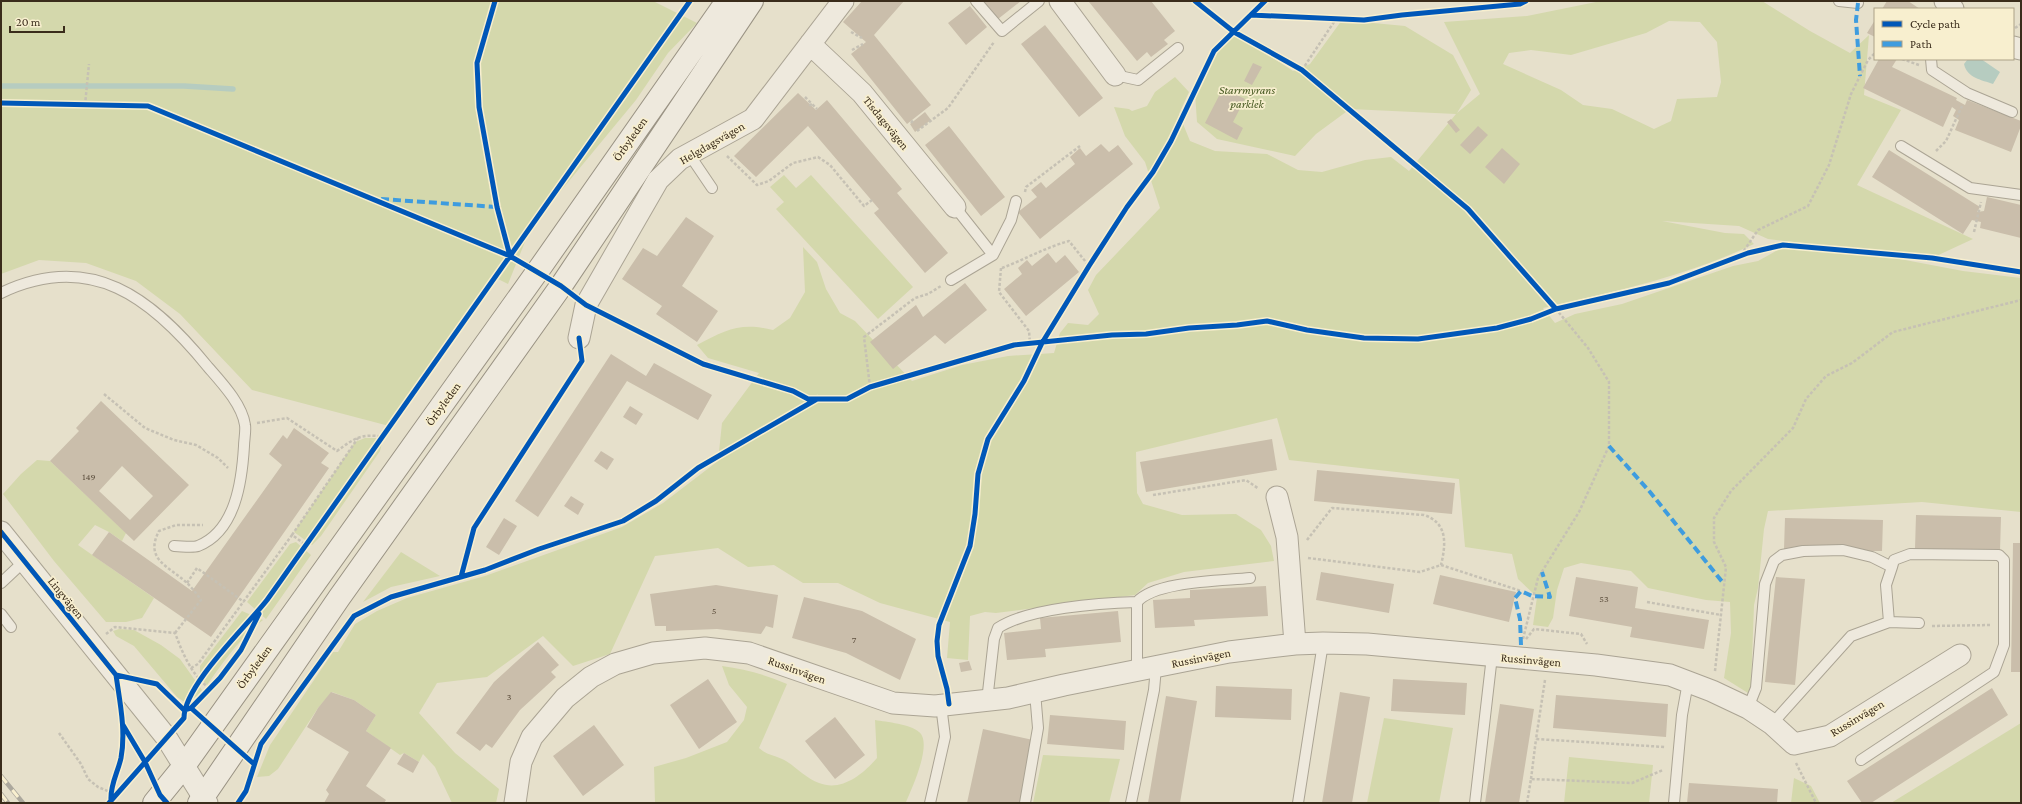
<svg xmlns="http://www.w3.org/2000/svg" width="2022" height="804" font-family="'Crimson Pro',serif">
	<style>
		.green { fill: #d4d8ac; fill-rule: evenodd }
		.water { fill: #b6ccc0 }
		.lines { fill: none; stroke-linecap: round; stroke-linejoin: round }
		.stream { stroke: #b6ccc0; stroke-width: 5.5 }
		.building { fill: #cabeab; fill-rule: evenodd }
		.lane-casing { stroke: #aba494; stroke-width: 12 }
		.street-casing { stroke: #aba494; stroke-width: 23 }
		.secondary-casing { stroke: #9a9384; stroke-width: 24 }
		.path { stroke: #c6c1b4; stroke-width: 2.5; stroke-dasharray: 3 2; stroke-linecap: butt }
		.lane { stroke: #eee9dd; stroke-width: 10 }
		.street { stroke: #eee9dd; stroke-width: 21 }
		.secondary { stroke: #eee9dd; stroke-width: 22 }
		.rail-casing { stroke: #aca89d; stroke-width: 4.5 }
		.rail { stroke: #f8efcf; stroke-width: 3; stroke-dasharray: 9; stroke-linecap: butt }
		.quiet { stroke: #3e9cdf; stroke-width: 4; stroke-dasharray: 8 4; stroke-linecap: butt }
		.cycleway-casing { stroke: #f8efcf; stroke-width: 8 }
		.cycleway { stroke: #0057b8; stroke-width: 5 }
		.labels { text-anchor: middle; stroke-width: 3.5; stroke-linejoin: round; paint-order: stroke }
		.number-label { font-size: 10px; fill: #5e503f }
		.park-label { font-size: 12px; font-style: italic; fill: #465820; stroke: #f8efcf }
		.street-label { font-size: 12px; fill: #3a2c1b; stroke: #f8efcf }
	</style>
	<rect width="100%" height="100%" fill="#e6e0cb"/>
	<path class="green" d="M 1,1 L 653,1 L 697,23 L 668,53 L 636,100 L 531,227 L 508,284 L 498,279 L 393,427 L 252,390 L 180,314 L 136,281 L 86,263 L 39,260 L 1,274 Z
		M 1601,1 L 1762,1 L 1810,31 L 1850,53 L 1869,35 L 1864,95 L 1901,110 L 1857,185 L 1973,239 L 1932,258 L 1768,239 L 1739,226 L 1662,221 L 1725,233 L 1744,234 L 1754,244 C 1684,277 1617,291 1543,308 L 1555,323 L 1575,314 L 1622,304 L 1733,266 L 1758,261 L 1787,245 L 1884,256 L 1963,271 L 2021,278 L 2021,512 L 1922,502 L 1768,511 L 1764,529 L 1758,588 L 1754,605 L 1751,687 L 1748,693 L 1724,678 L 1731,633 L 1730,602 L 1706,600 L 1648,588 L 1631,571 L 1581,563 L 1564,568 L 1557,590 L 1553,618 L 1548,627 L 1533,625 L 1537,597 L 1518,579 L 1512,554 L 1465,547 L 1459,479 L 1289,460 L 1277,418 L 1136,452 L 1137,493 L 1143,504 L 1182,515 L 1236,514 L 1261,530 L 1271,546 L 1274,561 L 1184,572 L 1148,583 L 1135,595 L 996,613 L 985,612 L 970,616 L 968,660 L 947,658 L 950,622 L 880,603 L 838,583 L 803,583 L 774,565 L 748,567 L 718,548 L 655,556 L 610,654 L 573,666 L 543,636 L 487,677 L 437,683 L 419,713 L 455,753 L 499,789 L 496,803 L 452,803 L 435,767 L 423,754 L 419,762 L 404,753 L 400,755 L 366,731 L 376,715 L 354,700 L 332,692 L 318,708 L 278,769 L 269,776 L 257,777 L 270,745 L 333,652 L 338,652 L 355,624 L 377,611 L 407,598 L 485,576 L 622,527 L 663,503 L 718,461 L 722,423 L 759,373 L 708,358 L 697,345 C 726,330 740,322 773,330 L 790,318 L 805,292 L 803,247 L 817,262 L 826,289 L 840,313 L 855,321 L 912,381 L 962,365 L 1008,356 L 1054,353 L 1060,333 L 1068,323 L 1088,325 L 1099,314 L 1088,290 L 1096,275 L 1160,208 L 1145,162 L 1125,136 L 1114,107 L 1129,109 L 1132,111 L 1147,106 L 1155,92 L 1175,77 L 1189,92 L 1179,114 L 1190,141 L 1215,151 L 1267,154 L 1298,170 L 1322,172 L 1365,160 L 1391,157 L 1409,171 L 1456,114 L 1350,109 L 1316,134 L 1295,156 L 1217,139 L 1197,122 L 1195,93 L 1214,51 L 1234,32 L 1293,71 L 1310,64 L 1342,20 L 1405,26 L 1453,55 L 1471,90 L 1457,113 L 1480,94 L 1444,22 L 1527,16 ZM 1669,21 L 1700,22 L 1717,42 L 1721,82 L 1717,97 L 1677,99 L 1671,121 L 1654,129 L 1612,109 L 1583,105 L 1561,90 L 1503,64 L 1509,53 L 1531,50 L 1571,55 L 1646,33 Z
		M 784,175 L 796,188 L 811,175 L 913,287 L 878,319 L 776,209 L 784,202 L 770,187 Z
		M 365,438 L 376,438 L 382,443 L 380,451 L 321,536 L 312,545 L 294,532 L 355,442 Z
		M 37,460 L 50,461 L 126,533 L 122,541 L 109,532 L 95,525 L 78,545 L 154,598 L 142,618 L 126,622 L 106,622 L 54,561 L 3,494 L 21,474 Z
		M 296,542 L 311,555 L 266,619 L 247,602 L 290,544 Z
		M 401,552 L 440,576 L 391,587 L 363,602 Z
		M 242,611 L 263,620 C 240,638 224,661 207,685 L 200,677 L 200,666 Z
		M 119,629 L 134,630 L 161,645 L 180,659 L 202,690 L 197,696 L 186,703 L 177,697 L 134,646 L 116,636 L 113,631 Z
		M 722,666 C 745,669 766,675 787,684 L 759,748 C 768,756 776,755 786,761 C 796,767 807,779 819,783 C 842,792 863,774 877,758 L 875,720 C 887,722 910,724 919,732 C 933,743 912,788 906,802 L 655,803 L 654,767 L 686,758 L 727,742 L 744,720 L 747,707 L 729,685 Z
		M 1384,718 L 1453,728 L 1439,803 L 1367,803 Z
		M 2021,723 L 2021,803 L 1891,803 Z
		M 1043,755 L 1120,759 L 1109,803 L 1033,803 Z
		M 1569,757 L 1653,765 L 1649,803 L 1564,803 Z
		M 1794,778 L 1811,786 L 1820,803 L 1791,803 Z"/>
	<path class="water" d="M 1968,59 L 1981,59 L 2000,72 L 1993,84 C 1982,80 1967,78 1964,64 Z"/>
	<g class="lines">
		<path class="stream" d="M 1,86 L 184,86 L 233,89"/>
	</g>
	<path class="building" d="M 862,1 L 904,1 L 874,35 L 931,105 L 907,124 L 851,54 L 866,42 L 843,22 Z
		M 983,1 L 1021,1 L 998,19 Z
		M 1090,1 L 1151,1 L 1175,31 L 1164,40 L 1168,44 L 1151,57 L 1147,52 L 1137,61 L 1089,2 Z
		M 1887,1 L 1908,1 L 1920,9 L 1882,9 Z
		M 970,6 L 987,27 L 966,45 L 948,23 Z
		M 1875,20 L 1875,37 L 1867,33 Z
		M 1045,25 L 1103,98 L 1079,117 L 1021,44 Z
		M 1879,59 L 1897,59 L 1892,67 L 1957,98 L 1956,100 L 1965,105 L 1967,100 L 2021,121 L 2021,126 L 2011,152 L 1955,130 L 1959,120 L 1953,116 L 1956,110 L 1952,107 L 1943,127 L 1863,88 Z
		M 1253,63 L 1262,67 L 1252,85 L 1244,81 Z
		M 1223,88 L 1245,99 L 1233,122 L 1243,128 L 1237,140 L 1205,123 Z
		M 798,93 L 816,110 L 827,100 L 902,189 L 897,193 L 948,253 L 925,273 L 874,213 L 879,209 L 808,126 L 756,177 L 734,156 Z
		M 925,112 L 931,120 L 915,132 L 910,124 Z
		M 1451,119 L 1460,130 L 1456,133 L 1447,122 Z
		M 949,126 L 1005,197 L 981,216 L 925,145 Z
		M 1478,126 L 1488,135 L 1470,154 L 1460,145 Z
		M 1101,144 L 1109,152 L 1118,145 L 1133,164 L 1040,239 L 1018,212 L 1037,197 L 1031,190 L 1041,182 L 1046,188 L 1075,164 L 1070,157 L 1080,148 L 1086,156 Z
		M 1502,148 L 1520,164 L 1504,184 L 1485,167 Z
		M 1889,150 L 1980,207 L 1977,212 L 1984,211 L 1987,197 L 2021,205 L 2021,238 L 1980,228 L 1981,222 L 1972,220 L 1963,234 L 1872,177 Z
		M 686,217 L 714,236 L 682,286 L 718,311 L 697,342 L 656,314 L 662,306 L 622,279 L 643,248 L 657,256 Z
		M 1048,253 L 1056,263 L 1065,255 L 1079,272 L 1026,316 L 1004,289 L 1022,274 L 1018,268 L 1027,260 L 1032,266 Z
		M 965,283 L 987,310 L 945,344 L 935,335 L 893,369 L 870,342 L 916,305 L 923,317 Z
		M 611,354 L 646,376 L 654,363 L 712,395 L 698,420 L 627,381 L 538,517 L 515,501 Z
		M 101,401 L 189,485 L 134,541 L 50,461 L 79,431 L 76,428 ZM 122,466 L 153,496 L 130,520 L 99,491 Z
		M 630,406 L 643,414 L 636,425 L 623,417 Z
		M 294,428 L 329,453 L 321,463 L 329,468 L 211,637 L 92,555 L 109,532 L 192,591 L 282,465 L 269,454 L 283,435 L 287,439 Z
		M 1272,439 L 1277,470 L 1146,492 L 1140,462 Z
		M 601,451 L 614,459 L 607,470 L 594,461 Z
		M 1317,470 L 1455,483 L 1452,514 L 1314,501 Z
		M 571,496 L 584,504 L 578,515 L 564,506 Z
		M 1916,515 L 2001,517 L 2000,551 L 1915,549 Z
		M 504,518 L 517,526 L 499,555 L 486,547 Z
		M 1785,518 L 1883,520 L 1882,551 L 1803,551 L 1784,549 Z
		M 2013,543 L 2021,543 L 2021,672 L 2011,672 Z
		M 1321,572 L 1394,584 L 1389,613 L 1316,600 Z
		M 1440,575 L 1516,592 L 1509,622 L 1433,604 Z
		M 1576,577 L 1638,587 L 1635,608 L 1709,620 L 1704,649 L 1630,637 L 1632,627 L 1569,616 Z
		M 1776,577 L 1805,579 L 1795,685 L 1765,682 Z
		M 716,585 L 778,595 L 773,628 L 766,626 L 761,634 L 717,629 L 666,631 L 666,626 L 655,626 L 650,594 Z
		M 1266,586 L 1268,616 L 1194,620 L 1195,626 L 1155,628 L 1153,600 L 1190,598 L 1190,590 Z
		M 804,597 L 862,611 L 916,639 L 900,680 L 846,653 L 792,638 Z
		M 1118,611 L 1121,642 L 1045,649 L 1046,657 L 1007,660 L 1004,633 L 1041,629 L 1040,618 Z
		M 538,642 L 559,665 L 551,672 L 556,677 L 520,710 L 492,748 L 486,744 L 480,751 L 456,733 L 494,682 Z
		M 969,661 L 972,670 L 961,672 L 959,663 Z
		M 708,679 L 737,722 L 699,749 L 670,705 Z
		M 1393,679 L 1467,683 L 1465,715 L 1391,711 Z
		M 1216,686 L 1292,689 L 1291,720 L 1215,717 Z
		M 1992,688 L 2008,715 L 1871,803 L 1862,803 L 1847,781 Z
		M 331,692 L 354,700 L 376,715 L 366,731 L 391,748 L 366,786 L 386,800 L 384,803 L 324,803 L 329,794 L 326,790 L 349,752 L 307,727 L 318,708 Z
		M 1340,692 L 1370,697 L 1352,803 L 1322,803 Z
		M 1556,695 L 1668,704 L 1666,737 L 1553,728 Z
		M 1166,696 L 1197,701 L 1180,803 L 1148,803 Z
		M 1500,704 L 1534,709 L 1519,803 L 1485,803 Z
		M 1050,715 L 1126,721 L 1124,750 L 1047,744 Z
		M 835,717 L 865,755 L 835,779 L 805,741 Z
		M 594,725 L 624,765 L 583,796 L 553,756 Z
		M 983,729 L 1033,740 L 1020,803 L 967,803 Z
		M 404,753 L 419,762 L 413,773 L 397,764 Z
		M 1689,783 L 1778,789 L 1777,803 L 1687,803 Z"/>
	<g class="lines">
		<defs>
			<path id="lane" d="M 976,1 L 1002,31 L 1039,1
				M 1839,1 L 1858,3
				M 1931,59 L 1932,70 L 1967,93 L 2012,112
				M 1115,75 L 1138,80 L 1178,48
				M 1901,146 L 1970,188 L 2021,195
				M 689,154 L 712,188
				M 955,207 L 993,255
				M 951,280 L 993,255 L 1011,220 L 1016,201
				M 1,293 C 91,250 152,298 208,367 C 221,382 242,404 245,425 C 246,431 244,440 244,446 C 242,480 236,531 198,546 C 192,548 181,546 174,546
				M 1,583 L 17,568 L 26,564
				M 1,614 L 11,627
				M 1137,671 L 1137,602 C 1155,581 1222,581 1250,578
				M 987,701 L 994,639 L 998,628 C 1028,608 1100,603 1137,602
				M 1748,708 L 1756,688 L 1765,584 L 1774,561 L 1782,555 L 1803,551 L 1843,550 L 1872,557 L 1892,567 L 1886,585 L 1889,622
				M 1772,724 L 1851,636 L 1889,622 L 1919,623
				M 1861,760 L 1994,672 L 2004,645 L 2004,560 L 1999,555 L 1910,554 L 1894,560 L 1892,567
				M 930,803 L 945,737 L 941,705
				M 1025,803 L 1038,728 L 1035,692
				M 1131,803 L 1154,690 L 1156,667
				M 1298,803 L 1323,643
				M 1475,803 L 1492,656
				M 1674,803 L 1682,715 L 1688,682"/>
			<path id="street" d="M 1060,1 L 1115,75
				M 1945,1 L 1953,9
				M 810,44 L 862,93 L 955,207
				M 2013,47 L 2021,49
				M 579,338 L 586,305 L 658,180 L 680,159 L 753,119 L 843,1
				M 1277,497 L 1287,537 L 1295,644
				M 1,532 L 166,737 L 207,803
				M 515,803 L 521,762 L 532,737 L 565,698 L 591,677 L 615,664 L 653,653 L 705,648 L 749,653 L 893,703 L 935,706 L 1008,698 L 1064,685 L 1229,652 L 1295,644 L 1323,643 L 1367,644 L 1596,665 L 1670,675 L 1712,691 L 1748,708 L 1772,724 L 1794,744 L 1830,736 L 1960,655"/>
			<path id="secondary" d="M 154,803 L 184,766 L 537,272 L 727,1
				M 199,803 L 339,598 L 561,286 L 752,1"/>
		</defs>
		<use href="#lane" class="lane-casing"/>
		<use href="#street" class="street-casing"/>
		<use href="#secondary" class="secondary-casing"/>
		<path class="path" d="M 2015,28 L 2021,24
			M 851,32 L 862,38
			M 852,50 L 863,44
			M 1902,59 L 1919,65
			M 1302,70 L 1336,19
			M 805,97 L 812,104 L 810,105 L 812,104 L 817,109
			M 85,105 L 89,64
			M 911,123 L 914,119
			M 917,131 L 948,108 L 994,42
			M 1936,151 L 1946,141 L 1962,106
			M 727,156 L 757,185 L 769,181 L 793,163 L 818,157 L 830,165 L 864,206 L 872,200
			M 1025,192 L 1026,187 L 1080,146
			M 1974,232 L 1981,202
			M 1741,255 L 1758,230 L 1808,206 L 1829,165 L 1851,94 L 1868,60 L 1875,53
			M 1001,268 L 999,292 L 1029,331 L 1030,344
			M 1002,268 C 1023,260 1047,247 1069,241 L 1089,266
			M 870,387 L 864,337 L 915,298 L 928,294 L 941,286
			M 104,394 L 145,428 L 174,440 L 196,445 L 218,458 L 228,468
			M 257,423 L 287,418 L 337,451 C 355,438 361,433 384,437
			M 1153,495 L 1246,480 L 1259,489
			M 292,535 L 358,438
			M 1307,540 L 1332,508 L 1424,515 C 1448,523 1446,544 1441,565
			M 1308,558 L 1420,572 L 1441,565 L 1521,591
			M 187,583 L 197,568 L 244,602
			M 1647,602 L 1721,615
			M 1932,626 L 1991,625
			M 175,633 L 201,600 C 197,594 192,588 187,583 C 169,566 144,560 159,531 L 176,525 L 203,525
			M 106,634 L 115,627 L 175,633 C 183,654 191,674 209,688
			M 1523,639 L 1538,578 L 1579,512 L 1609,446 L 1609,382 L 1588,348 L 1556,309
			M 1526,639 L 1534,629 L 1581,634 L 1587,644
			M 191,668 L 198,664 L 292,535 L 306,545
			M 1715,671 L 1726,567 L 1714,542 L 1714,518 L 1731,491 L 1793,428 L 1806,399 L 1826,376 L 1852,363 L 1893,332 L 2021,300
			M 1545,680 L 1536,739 L 1665,747
			M 59,733 L 81,764 L 88,779 L 98,787 L 110,792
			M 1796,763 L 1816,803
			M 1531,779 L 1536,739
			M 1527,803 L 1531,779 L 1632,783 L 1663,770"/>
		<use href="#lane" class="lane"/>
		<use href="#street" class="street"/>
		<use href="#secondary" class="secondary"/>
		<defs>
			<path id="rail" d="M 1,776 L 23,803
				M 1,794 L 8,803"/>
		</defs>
		<use href="#rail" class="rail-casing"/>
		<use href="#rail" class="rail"/>
		<path class="quiet" d="M 1858,3 L 1856,20 L 1860,76
			M 381,199 L 497,207
			M 1609,446 L 1650,492 L 1724,584
			M 1521,645 L 1520,619 L 1515,598 L 1521,591 L 1532,596 L 1550,597 L 1542,572"/>
		<defs>
			<path id="cycleway" d="M 495,1 L 477,63 L 479,107 L 497,207 L 510,256
				M 1195,1 L 1234,32 L 1302,70 L 1468,209 L 1556,309 L 1669,283 L 1748,253 L 1783,245 L 1932,258 L 2021,272
				M 1251,15 L 1364,20 L 1402,15 L 1520,4 L 1526,1
				M 1,103 L 148,106 L 510,256 L 561,286 L 586,305 L 703,364 L 793,391 L 808,399 L 847,399 L 870,387 L 1014,345 L 1112,335 L 1146,334 L 1189,328 L 1237,325 L 1267,321 L 1307,330 L 1364,338 L 1418,339 L 1497,328 L 1531,319 L 1556,309
				M 1,532 L 116,675
				M 461,577 L 474,528 L 582,361 L 579,338
				M 116,675 L 157,684 L 184,710 L 191,708 L 220,678 L 241,650 L 259,614
				M 949,704 L 947,689 L 938,656 L 937,641 L 939,625 L 970,546 L 975,514 L 978,474 L 988,439 L 1024,381 L 1042,343 L 1089,266 L 1127,207 L 1153,172 L 1171,141 L 1214,51 L 1265,1
				M 191,708 L 254,764
				M 123,725 L 145,762 L 160,795 L 167,803
				M 111,800 C 110,785 118,772 121,758 C 126,731 120,703 116,675
				M 109,803 L 184,718 C 184,685 246,627 267,600 C 280,582 293,563 306,545 L 690,1
				M 238,803 L 246,791 L 261,744 L 354,616 L 391,597 L 485,570 L 539,549 L 623,521 L 656,501 L 698,468 L 817,399"/>
		</defs>
		<use href="#cycleway" class="cycleway-casing"/>
		<use href="#cycleway" class="cycleway"/>
	</g>
	<g class="labels">
		<g class="number-label">
			<text x="89" y="480">149</text>
			<text x="1604" y="602">53</text>
			<text x="714" y="614">5</text>
			<text x="854" y="643">7</text>
			<text x="509" y="700">3</text>
		</g>
		<g class="park-label">
			<text x="1247" y="94">Starrmyrans<tspan x="1247" dy="14">parklek</tspan></text>
		</g>
		<g class="street-label">
			<text transform="translate(886 123) rotate(51)" y="4">Tisdagsvägen</text>
			<text transform="translate(630 139) rotate(-55)" y="4">Örbyleden</text>
			<text transform="translate(712 143) rotate(-30)" y="4">Helgdagsvägen</text>
			<text transform="translate(443 404) rotate(-54)" y="4">Örbyleden</text>
			<text transform="translate(66 598) rotate(51)" y="4">Lingvägen</text>
			<text transform="translate(1201 658) rotate(-11)" y="4">Russinvägen</text>
			<text transform="translate(1531 660) rotate(5)" y="4">Russinvägen</text>
			<text transform="translate(254 667) rotate(-54)" y="4">Örbyleden</text>
			<text transform="translate(797 670) rotate(20)" y="4">Russinvägen</text>
			<text transform="translate(1857 718) rotate(-31)" y="4">Russinvägen</text>
		</g>
	</g>
	<rect width="2022" height="804" fill="none" stroke="#3a2c1b" stroke-width="4"/>
	<rect x="1874" y="8" width="140" height="52" fill="#f8efcf" stroke="#aca187"/>
	<rect x="1882" y="21" width="20" height="6" fill="#0057b8" stroke="#aca187"/>
	<text x="1910" y="28" font-size="12" fill="#3a2c1b">Cycle path</text>
	<rect x="1882" y="41" width="20" height="6" fill="#3e9cdf" stroke="#aca187"/>
	<text x="1910" y="48" font-size="12" fill="#3a2c1b">Path</text>
	<path d="M10 26v6h54v-6" fill="none" stroke="#3a2c1b" stroke-width="2"/>
	<text x="16" y="26" font-size="12" fill="#3a2c1b" stroke="#f8efcf" stroke-width="3" paint-order="stroke">20 m</text>
</svg>
